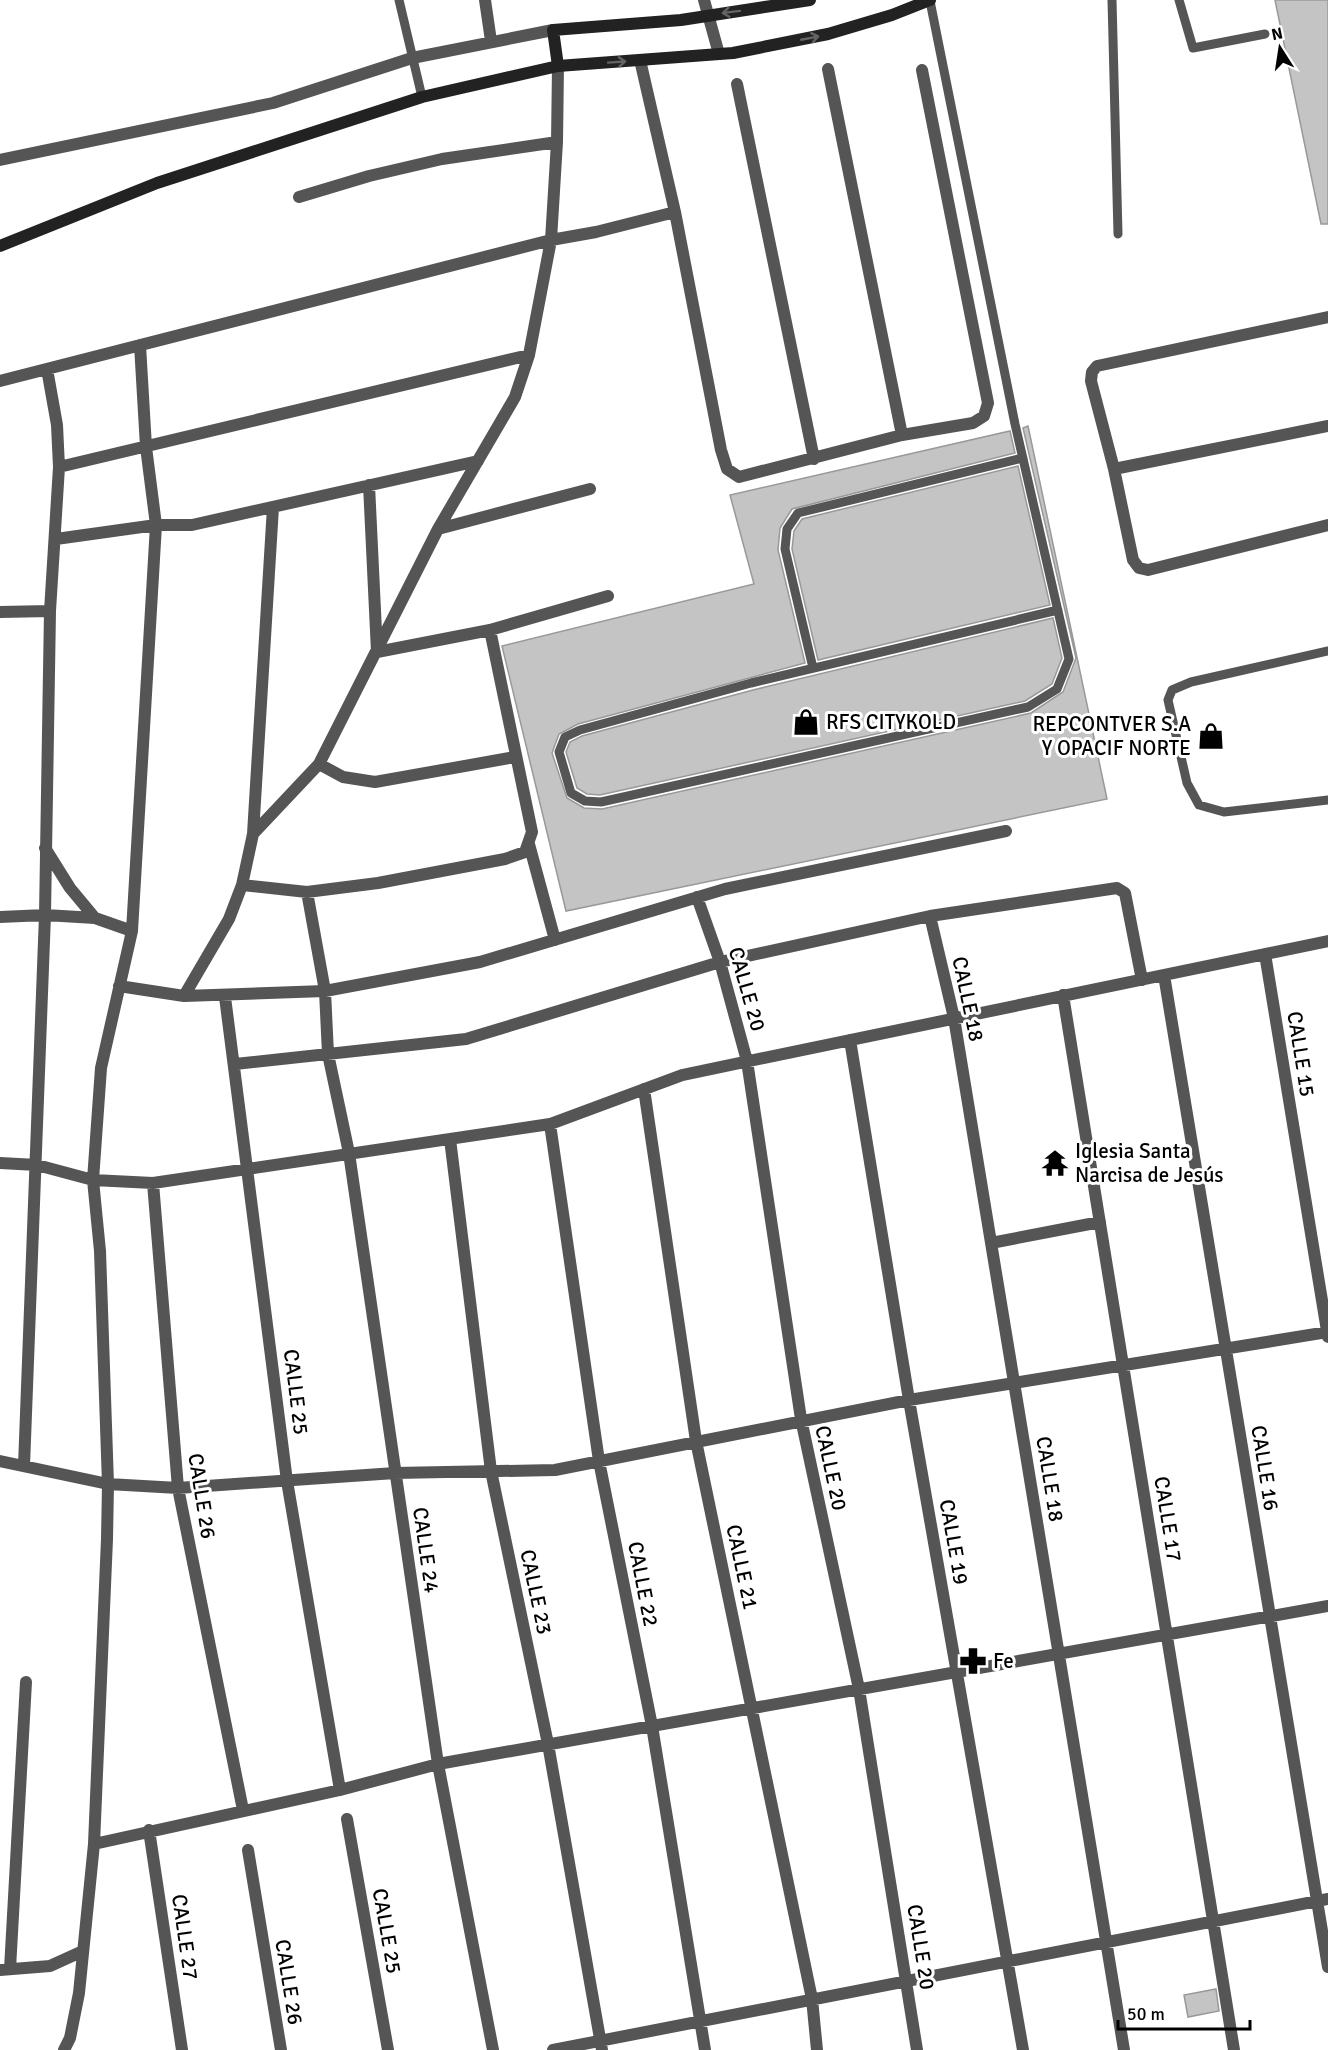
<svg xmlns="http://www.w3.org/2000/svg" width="1328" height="2050" font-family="Signika,sans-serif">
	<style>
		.building { fill: #c4c4c4; stroke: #999; stroke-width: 1.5 }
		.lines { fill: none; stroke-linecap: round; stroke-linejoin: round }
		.lane { stroke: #555; stroke-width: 9 }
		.street { stroke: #555; stroke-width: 12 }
		.secondary { stroke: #222; stroke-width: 12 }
		.oneway { stroke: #646464 }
		.labels { text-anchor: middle; stroke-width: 6; stroke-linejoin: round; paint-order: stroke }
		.poi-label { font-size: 21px; fill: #000; stroke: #fff; text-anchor: start }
		.street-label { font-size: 21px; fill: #000; stroke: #fff }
	</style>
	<rect width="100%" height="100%" fill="#fff"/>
	<path class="building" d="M 1275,0 L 1328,0 L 1328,224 L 1321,224 Z
		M 1028,426 L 1107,799 L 566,911 L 502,646 L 754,584 L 730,495 L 1010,431 L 1015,453 L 792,509 L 780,528 L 778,550 L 805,663 L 578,724 L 559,734 L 552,753 L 567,798 L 584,808 L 602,809 L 1031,713 L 1063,692 L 1076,658 L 1023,428 Z
		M 1018,466 L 1050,605 L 818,660 L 792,549 L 794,531 L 802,519 Z
		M 1053,618 L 1062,658 L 1052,684 L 1025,701 L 600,795 L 587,794 L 577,788 L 566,752 L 570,742 L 582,736 L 753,690 Z
		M 1216,1989 L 1219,2011 L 1188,2017 L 1184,1995 Z"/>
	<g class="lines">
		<path class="lane" d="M 399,0 L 422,97
			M 1112,0 L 1118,234
			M 1179,0 L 1193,48 L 1265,34
			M 930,1 L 1015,424 L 1069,659 L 1057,689 L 1028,707 L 601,802 L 585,801 L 571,793 L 559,752 L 565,737 L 580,730 L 751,683 L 1058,610
			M 1328,651 L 1191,682 L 1172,690 L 1168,700 L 1187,783 L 1199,805 L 1224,812 L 1328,800
			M 813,668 L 785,549 L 787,529 L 798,513 L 1023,458"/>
		<path class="street" d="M 485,0 L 491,41
			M 704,0 L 719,54
			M 640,60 L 675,212 L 721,450 L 727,469 L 739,477 L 902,435 L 973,423 L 984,416 L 988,403 L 922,70
			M 828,69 L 902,435
			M 737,84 L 814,459
			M 0,160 L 273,103 L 412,58 L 553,30
			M 299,197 L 369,176 L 442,159 L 557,142
			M 1328,317 L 1097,366 L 1092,372 L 1091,381 L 1114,469 L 1328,426
			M 0,381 L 551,240 L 557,142 L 558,66
			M 59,467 L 529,355
			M 1114,469 L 1133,560 L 1139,568 L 1148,570 L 1328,525
			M 369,485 L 377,652 L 490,630 L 608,596
			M 438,529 L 590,489
			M 56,539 L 156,525 L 192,525 L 478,461
			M 0,612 L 50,611
			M 319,764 L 343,777 L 375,782 L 515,757
			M 253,834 L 319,764 L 438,529 L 515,397 L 529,355 L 551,240 L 596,232 L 675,212
			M 529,844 L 555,940
			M 45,848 L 70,888 L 95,918
			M 242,885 L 307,892 L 378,883 L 505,859 L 525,852 L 532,832 L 490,630
			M 307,892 L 325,991 L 328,1054 L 349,1153 L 438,1764 L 493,2050
			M 697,897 L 720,962 L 747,1061 L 801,1419 L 859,1689 L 917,2050
			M 930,916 L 954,1018 L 1124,2050
			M 0,917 L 45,915 L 95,918 L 132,931 L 101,1068 L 93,1180 L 100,1251 L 108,1484 L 107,1539 L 94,1844 L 79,1993 L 70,2038 L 64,2050
			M 132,931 L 156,525 L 146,447 L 140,345
			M 1265,954 L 1328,1337
			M 1164,975 L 1328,1967
			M 119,986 L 184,996 L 325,991 L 480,962 L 725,889 L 1006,831
			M 1063,995 L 1234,2050
			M 184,996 L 229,919 L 242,885 L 253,834 L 273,507
			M 225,997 L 287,1481 L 340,1790
			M 850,1040 L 909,1400 L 1023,2050
			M 235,1064 L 466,1039 L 720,962 L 930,916 L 1117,888 L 1125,893 L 1142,980
			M 644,1089 L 696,1441 L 812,1999 L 817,2050
			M 550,1124 L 599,1461 L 652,1726 L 705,2050
			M 450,1139 L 491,1471 L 548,1744 L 602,2050
			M 0,1163 L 37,1165 L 93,1180 L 153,1183 L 550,1124 L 682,1075 L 1328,941
			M 153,1183 L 178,1488 L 243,1810
			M 991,1243 L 1100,1222
			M 0,1461 L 108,1484 L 178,1488 L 395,1473 L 555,1470 L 909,1400 L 1328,1332
			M 24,1466 L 45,915 L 50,611 L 59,467 L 57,425 L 47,369
			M 347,1819 L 388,2050
			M 149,1830 L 182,2050
			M 94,1844 L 340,1790 L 438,1764 L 1328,1606
			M 248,1850 L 281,2050
			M 10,1969 L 26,1682
			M 0,1970 L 50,1966 L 83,1951
			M 553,2050 L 1328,1899"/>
		<path class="secondary" d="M 558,66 L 553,30 L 681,20 L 810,0
			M 0,246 L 157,183 L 422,97 L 558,66 L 733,53 L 828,34 L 892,15 L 930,0"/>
	</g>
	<defs><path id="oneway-shaft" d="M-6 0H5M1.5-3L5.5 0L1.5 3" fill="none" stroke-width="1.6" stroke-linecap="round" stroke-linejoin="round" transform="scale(1.5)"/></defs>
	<g class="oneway">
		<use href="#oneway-shaft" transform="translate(731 12) rotate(173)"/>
		<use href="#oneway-shaft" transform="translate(810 38) rotate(-11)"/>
		<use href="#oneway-shaft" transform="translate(617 62) rotate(-4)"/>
	</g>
	<defs>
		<symbol id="shop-bare" viewBox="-9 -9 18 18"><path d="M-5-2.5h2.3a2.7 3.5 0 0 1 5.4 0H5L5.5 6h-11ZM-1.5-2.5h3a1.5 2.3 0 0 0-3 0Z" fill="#000" stroke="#fff" stroke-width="2.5" paint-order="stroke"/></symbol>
		<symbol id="temple-bare" viewBox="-9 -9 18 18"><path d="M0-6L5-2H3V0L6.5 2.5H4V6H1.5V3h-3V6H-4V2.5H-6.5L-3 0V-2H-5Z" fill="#000" stroke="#fff" stroke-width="2.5" paint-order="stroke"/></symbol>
		<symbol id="pharmacy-bare" viewBox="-9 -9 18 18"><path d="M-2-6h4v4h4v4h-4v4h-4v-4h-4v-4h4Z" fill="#000" stroke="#fff" stroke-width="2.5" paint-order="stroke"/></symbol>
	</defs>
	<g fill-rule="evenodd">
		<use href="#shop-bare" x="787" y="703" width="38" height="38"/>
		<use href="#shop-bare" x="1192" y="717" width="38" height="38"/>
		<use href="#temple-bare" x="1036" y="1144" width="38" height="38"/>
		<use href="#pharmacy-bare" x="954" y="1642" width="38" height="38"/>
	</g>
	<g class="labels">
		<g class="poi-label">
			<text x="826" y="729">RFS CITYKOLD</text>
			<text x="1191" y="731" text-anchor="end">REPCONTVER S.A<tspan x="1191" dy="24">Y OPACIF NORTE</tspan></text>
			<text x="1075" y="1158">Iglesia Santa<tspan x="1075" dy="24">Narcisa de Jesús</tspan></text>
			<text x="993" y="1668">Fe</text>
		</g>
		<g class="street-label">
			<text transform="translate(747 989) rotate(74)" y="7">CALLE 20</text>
			<text transform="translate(968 999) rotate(78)" y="7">CALLE 18</text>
			<text transform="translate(1301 1054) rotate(81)" y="7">CALLE 15</text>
			<text transform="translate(296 1392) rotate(83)" y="7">CALLE 25</text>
			<text transform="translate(831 1468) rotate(78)" y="7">CALLE 20</text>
			<text transform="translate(1265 1468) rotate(81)" y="7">CALLE 16</text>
			<text transform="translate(1050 1479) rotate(81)" y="7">CALLE 18</text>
			<text transform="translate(202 1496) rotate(81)" y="7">CALLE 26</text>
			<text transform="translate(1168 1519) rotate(81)" y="7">CALLE 17</text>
			<text transform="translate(954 1542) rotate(80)" y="7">CALLE 19</text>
			<text transform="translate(426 1550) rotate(82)" y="7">CALLE 24</text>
			<text transform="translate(742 1567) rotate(78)" y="7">CALLE 21</text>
			<text transform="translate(643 1584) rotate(79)" y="7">CALLE 22</text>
			<text transform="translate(536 1592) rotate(78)" y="7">CALLE 23</text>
			<text transform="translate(387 1931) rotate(80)" y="7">CALLE 25</text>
			<text transform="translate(185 1937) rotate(82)" y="7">CALLE 27</text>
			<text transform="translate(921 1947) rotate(81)" y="7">CALLE 20</text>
			<text transform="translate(289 1982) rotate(81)" y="7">CALLE 26</text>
		</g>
	</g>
	<g transform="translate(1280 48) rotate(348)" stroke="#ffffff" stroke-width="4.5" paint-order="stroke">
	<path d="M0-4.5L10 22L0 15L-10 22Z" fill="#000000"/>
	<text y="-9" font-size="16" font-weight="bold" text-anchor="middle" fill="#000000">N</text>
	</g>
	<path d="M1118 2020v9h132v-9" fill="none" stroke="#000000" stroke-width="3"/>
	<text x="1127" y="2020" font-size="18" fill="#000000" stroke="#ffffff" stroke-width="4.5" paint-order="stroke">50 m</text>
</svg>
